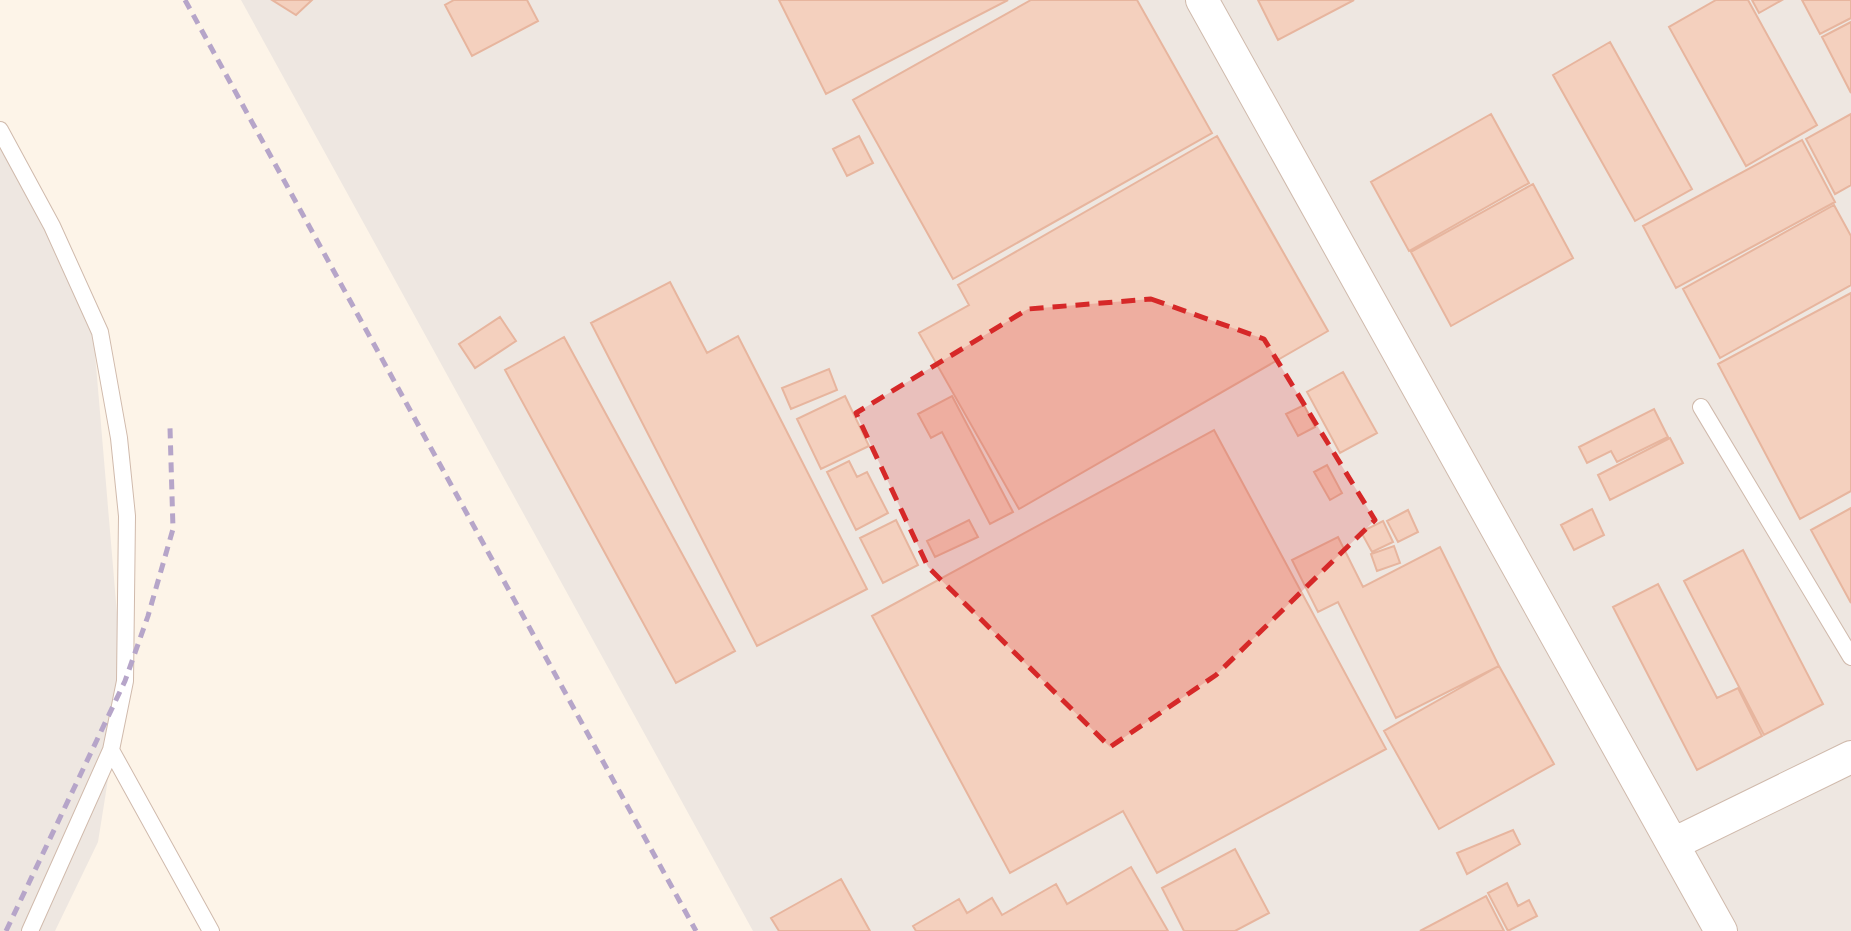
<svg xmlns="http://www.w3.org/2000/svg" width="1851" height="931" font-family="'DejaVu Sans',sans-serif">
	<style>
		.industrial { fill: #eee7e1 }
		.building { fill: #f4d0be; stroke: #e7b59e; stroke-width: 2 }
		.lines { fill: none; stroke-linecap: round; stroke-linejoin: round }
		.lane-casing { stroke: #d0baac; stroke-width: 18 }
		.street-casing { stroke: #d0baac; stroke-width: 34 }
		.lane { stroke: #fff; stroke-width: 16 }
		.street { stroke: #fff; stroke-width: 32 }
		.rail { stroke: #b6a5c9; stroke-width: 5; stroke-dasharray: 10 7; stroke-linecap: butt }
		.marked { fill: #d62828; fill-opacity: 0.2; stroke: #d62828; stroke-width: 5; stroke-dasharray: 14 9; stroke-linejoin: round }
	</style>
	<rect width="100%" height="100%" fill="#fdf4e8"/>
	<path class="industrial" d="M 241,0 L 1851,0 L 1851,931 L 753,931 Z
		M 0,138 L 91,306 L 123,685 L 98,842 L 55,931 L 0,931 Z"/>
	<path class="building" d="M 272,0 L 312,0 L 296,15 Z
		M 454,0 L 527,0 L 538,21 L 472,56 L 445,5 Z
		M 779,0 L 1008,0 L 826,94 Z
		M 1031,0 L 1137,0 L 1212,133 L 953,279 L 853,100 Z
		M 1258,0 L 1354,0 L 1278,40 Z
		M 1716,0 L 1748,0 L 1817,125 L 1746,166 L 1669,27 Z
		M 1752,0 L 1782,0 L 1759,13 Z
		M 1802,0 L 1851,0 L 1851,18 L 1820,34 Z
		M 1851,22 L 1851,93 L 1822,37 Z
		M 1610,42 L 1692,189 L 1635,221 L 1553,75 Z
		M 1491,114 L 1529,183 L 1409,251 L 1371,182 Z
		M 1851,114 L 1851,185 L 1835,194 L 1806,139 Z
		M 859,136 L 873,163 L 847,176 L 833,149 Z
		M 1217,136 L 1328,331 L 1019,509 L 919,333 L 969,305 L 958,285 Z
		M 1802,140 L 1835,202 L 1676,288 L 1643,226 Z
		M 1533,184 L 1573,258 L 1451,326 L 1411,252 Z
		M 1834,205 L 1851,236 L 1851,285 L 1720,358 L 1683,289 Z
		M 670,282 L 707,353 L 738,336 L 867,589 L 757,646 L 591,323 Z
		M 1851,293 L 1851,491 L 1800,519 L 1718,364 Z
		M 500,317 L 516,341 L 475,368 L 459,344 Z
		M 564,337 L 735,651 L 676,683 L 505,370 Z
		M 829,369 L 837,390 L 791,409 L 782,388 Z
		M 1343,372 L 1377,433 L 1340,453 L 1307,392 Z
		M 845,396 L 869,446 L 821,469 L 797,419 Z
		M 952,396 L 1013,512 L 990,524 L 942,432 L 931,438 L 918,414 Z
		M 1304,405 L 1315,427 L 1298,436 L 1286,414 Z
		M 1654,409 L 1668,437 L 1617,462 L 1611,451 L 1587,463 L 1579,447 Z
		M 1214,430 L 1386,749 L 1157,873 L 1123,811 L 1010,873 L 872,616 Z
		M 1670,438 L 1683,463 L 1610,500 L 1598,475 Z
		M 849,461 L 857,477 L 867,472 L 888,513 L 856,530 L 827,472 Z
		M 1327,465 L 1342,493 L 1330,500 L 1314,472 Z
		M 1851,508 L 1851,603 L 1811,530 Z
		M 1592,509 L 1604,535 L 1574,550 L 1561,525 Z
		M 1408,510 L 1418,532 L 1398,542 L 1387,521 Z
		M 896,520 L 918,565 L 883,583 L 860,538 Z
		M 969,520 L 978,537 L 935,557 L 927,541 Z
		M 1383,521 L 1393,542 L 1372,552 L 1361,532 Z
		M 1338,537 L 1363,587 L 1440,547 L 1499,666 L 1396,718 L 1338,602 L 1318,612 L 1292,560 Z
		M 1394,546 L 1400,563 L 1377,571 L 1371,554 Z
		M 1743,550 L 1823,704 L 1764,735 L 1684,581 Z
		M 1658,584 L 1717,698 L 1738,688 L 1762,736 L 1697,770 L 1613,607 Z
		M 1499,666 L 1554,764 L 1439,829 L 1384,731 Z
		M 1513,830 L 1520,844 L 1467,874 L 1457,853 Z
		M 1235,849 L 1269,913 L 1235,931 L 1184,931 L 1162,888 Z
		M 1131,867 L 1168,931 L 916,931 L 913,926 L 959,899 L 967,913 L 992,898 L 1002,915 L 1056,884 L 1067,904 Z
		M 841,879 L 870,931 L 779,931 L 771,918 Z
		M 1507,883 L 1518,906 L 1529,900 L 1537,916 L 1508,931 L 1488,893 Z
		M 1486,896 L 1504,931 L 1420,931 Z"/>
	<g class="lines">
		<defs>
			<path id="lane" d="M 0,130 L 52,226 L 100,332 L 119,438 L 127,516 L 125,681 L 111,750 L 30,931
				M 1701,407 L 1851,657
				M 111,750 L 211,931"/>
			<path id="street" d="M 1202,0 L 1721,931
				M 1673,844 L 1851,757"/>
		</defs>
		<use href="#lane" class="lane-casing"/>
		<use href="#street" class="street-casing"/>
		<use href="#lane" class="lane"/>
		<use href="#street" class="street"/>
		<path class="rail" d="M 185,0 L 696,931
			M 6,931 L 125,681 L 148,616 L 173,529 L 170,428"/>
	</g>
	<path class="marked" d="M 1151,299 L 1264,339 L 1375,520 L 1216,675 L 1110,747 L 928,567 L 856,413 L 1028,309 Z"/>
</svg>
